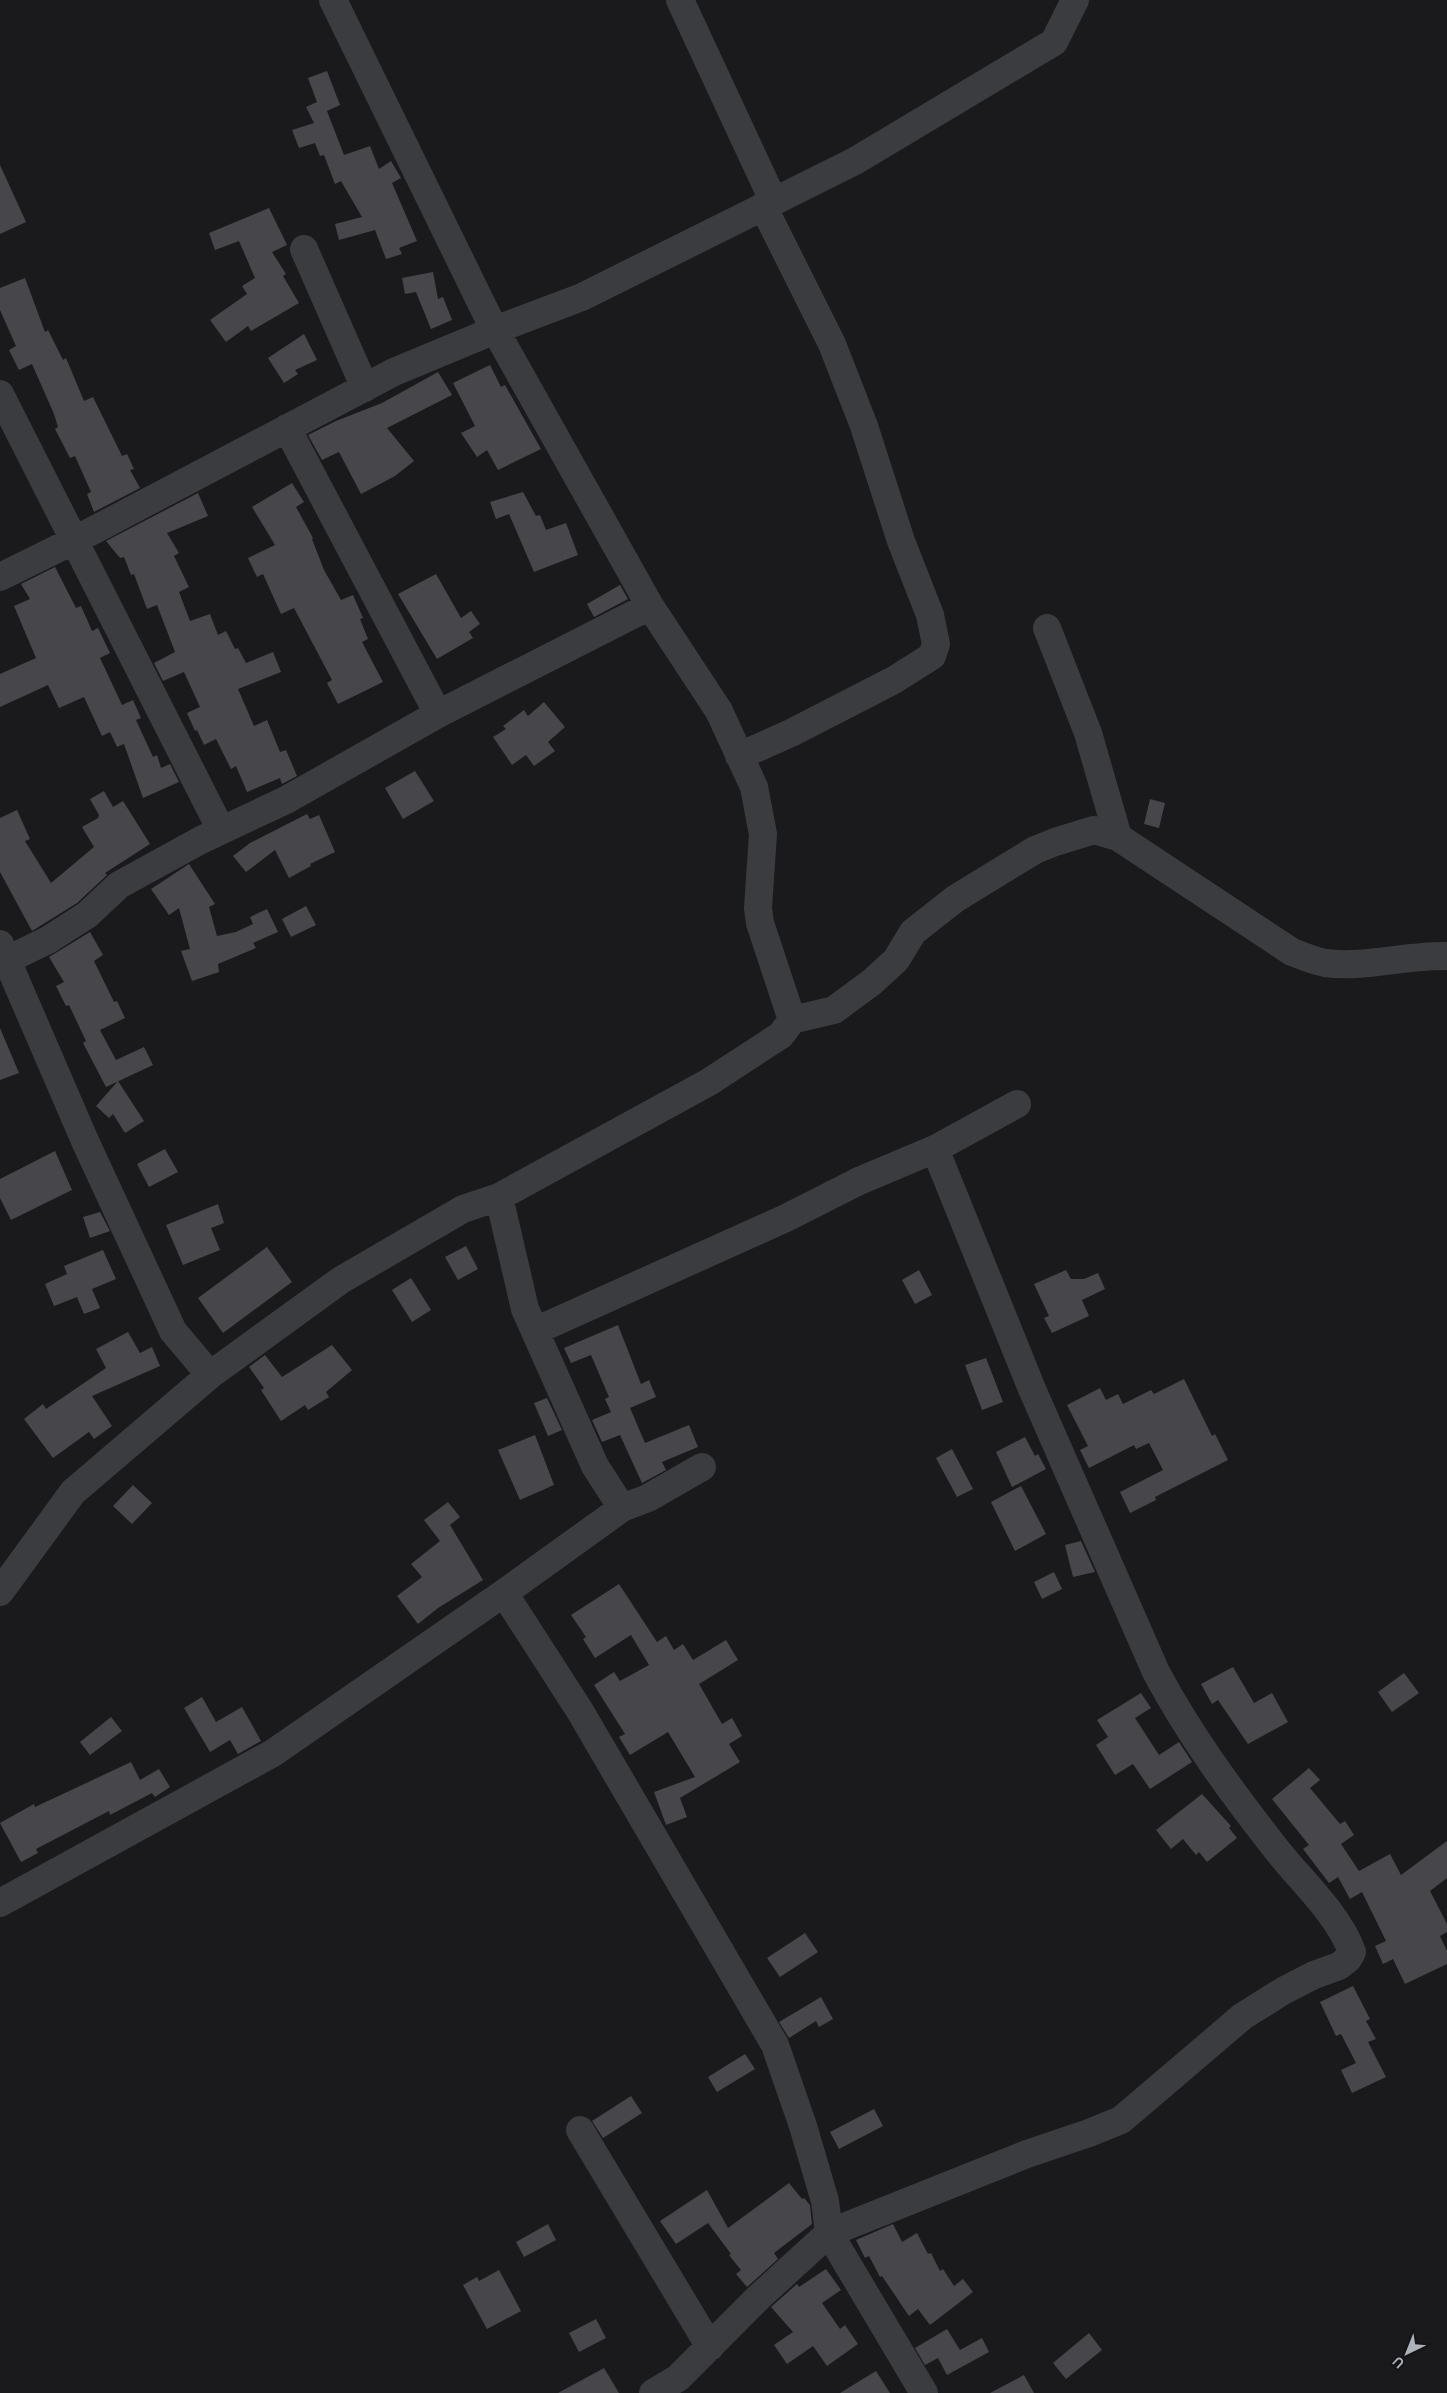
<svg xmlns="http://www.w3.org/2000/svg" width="1447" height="2393" font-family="Overpass,sans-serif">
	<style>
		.building { fill: #47474b }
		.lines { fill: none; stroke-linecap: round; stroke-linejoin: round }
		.minor { stroke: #3b3c40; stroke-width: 28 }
	</style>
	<rect width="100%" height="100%" fill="#1a1a1c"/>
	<path class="building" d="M 327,71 L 340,105 L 327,111 L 344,155 L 370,146 L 379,169 L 391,161 L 401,178 L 392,183 L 417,241 L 399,248 L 402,254 L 386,259 L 375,230 L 339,240 L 335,224 L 362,217 L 341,181 L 335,184 L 324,155 L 320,156 L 315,143 L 299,148 L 292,130 L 314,123 L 306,107 L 317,102 L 308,78 Z
		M 0,165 L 26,222 L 0,234 Z
		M 269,208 L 287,245 L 272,252 L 286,274 L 283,276 L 299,303 L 251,331 L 248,326 L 226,342 L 210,320 L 247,294 L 242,286 L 255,278 L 239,241 L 215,250 L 209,233 Z
		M 433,272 L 438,299 L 443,297 L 452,320 L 431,329 L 416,292 L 405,294 L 402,278 Z
		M 25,278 L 45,332 L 48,330 L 63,360 L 66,358 L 84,401 L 93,397 L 122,456 L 127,454 L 134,469 L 130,470 L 140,488 L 94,512 L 87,494 L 91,492 L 75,456 L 70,458 L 55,429 L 58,427 L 54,414 L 32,364 L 19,370 L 9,350 L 16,346 L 0,310 L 0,288 Z
		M 304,334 L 317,360 L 295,370 L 298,374 L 284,383 L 268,358 Z
		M 490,365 L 501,387 L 505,385 L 541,449 L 498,470 L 487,450 L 477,457 L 461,433 L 475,426 L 453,383 Z
		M 438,372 L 452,395 L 387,428 L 414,461 L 395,476 L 361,494 L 339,452 L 322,460 L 308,435 L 336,421 L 382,403 Z
		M 292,483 L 304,502 L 296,507 L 313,538 L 312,539 L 324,570 L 341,600 L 353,595 L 363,618 L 360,619 L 368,639 L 362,642 L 383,682 L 338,704 L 327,683 L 332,680 L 294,608 L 281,614 L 263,574 L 257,577 L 248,558 L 275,545 L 252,507 Z
		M 523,492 L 536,516 L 540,515 L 546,530 L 566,523 L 578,555 L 534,572 L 509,514 L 496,519 L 490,502 Z
		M 198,493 L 208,516 L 167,533 L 179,553 L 174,556 L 189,587 L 179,592 L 190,621 L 210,614 L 218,635 L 226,631 L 235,649 L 238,648 L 246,663 L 273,652 L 281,672 L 238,689 L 254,726 L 267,720 L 280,752 L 286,750 L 297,776 L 282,784 L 280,778 L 247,792 L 236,766 L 231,769 L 216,739 L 204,745 L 197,730 L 195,731 L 187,713 L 200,707 L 184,672 L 163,681 L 154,663 L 175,652 L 157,605 L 147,609 L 134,574 L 131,575 L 124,557 L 120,558 L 106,541 Z
		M 55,567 L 76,608 L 81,606 L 92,631 L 98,628 L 110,653 L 100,658 L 122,705 L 133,700 L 141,718 L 136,720 L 153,757 L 157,755 L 161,768 L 170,764 L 179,782 L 143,798 L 124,744 L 117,747 L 110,732 L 102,736 L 84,697 L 59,708 L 48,685 L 0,707 L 0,674 L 36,658 L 14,606 L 30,599 L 21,584 Z
		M 436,574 L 461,618 L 471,611 L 480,624 L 469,632 L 473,638 L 437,659 L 398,594 Z
		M 620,585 L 628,599 L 594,617 L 587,604 Z
		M 544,702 L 565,727 L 548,742 L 555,751 L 534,766 L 526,755 L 512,765 L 493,737 L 506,729 L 503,726 L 524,710 L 528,716 Z
		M 415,771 L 434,801 L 403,819 L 385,788 Z
		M 104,791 L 113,807 L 123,801 L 150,844 L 105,873 L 107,875 L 77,903 L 32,931 L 0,872 L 0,818 L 17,810 L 30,839 L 25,841 L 51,883 L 94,847 L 82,827 L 98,818 L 99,815 L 90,799 Z
		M 1150,799 L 1165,803 L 1159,828 L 1144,824 Z
		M 307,814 L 310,819 L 319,815 L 335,852 L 310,864 L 311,866 L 289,878 L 275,850 L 246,872 L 233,856 L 250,843 Z
		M 189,864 L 215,904 L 209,907 L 217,936 L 236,932 L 253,924 L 250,917 L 267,909 L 278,932 L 253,943 L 256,948 L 218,964 L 219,972 L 192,981 L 181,951 L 190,949 L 179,908 L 169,915 L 151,889 Z
		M 306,906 L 316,925 L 291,937 L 282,919 Z
		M 90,932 L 103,955 L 94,961 L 114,1002 L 117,1001 L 125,1018 L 100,1030 L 116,1060 L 144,1047 L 153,1065 L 106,1087 L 83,1043 L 86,1041 L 69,1005 L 66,1006 L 56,986 L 64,982 L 49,957 Z
		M 0,1028 L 19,1073 L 0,1080 Z
		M 118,1081 L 144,1121 L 125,1133 L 113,1114 L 109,1118 L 96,1106 Z
		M 165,1149 L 178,1172 L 149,1187 L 137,1164 Z
		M 55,1151 L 72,1190 L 11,1220 L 0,1198 L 0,1179 Z
		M 218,1204 L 224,1223 L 211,1228 L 220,1250 L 183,1265 L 166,1225 Z
		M 100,1212 L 110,1231 L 90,1238 L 83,1217 Z
		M 466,1246 L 478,1269 L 458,1280 L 445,1257 Z
		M 267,1247 L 292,1282 L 223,1333 L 198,1298 Z
		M 103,1250 L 116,1279 L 92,1289 L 100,1308 L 84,1314 L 77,1297 L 54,1306 L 45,1284 L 67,1274 L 64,1266 Z
		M 919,1270 L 932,1295 L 915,1304 L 902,1280 Z
		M 1066,1270 L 1071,1279 L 1084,1279 L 1098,1273 L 1105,1289 L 1082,1300 L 1089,1316 L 1052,1333 L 1044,1318 L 1049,1316 L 1034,1284 Z
		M 411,1278 L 431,1310 L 412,1322 L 392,1290 Z
		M 618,1325 L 641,1384 L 649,1380 L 656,1397 L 630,1408 L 645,1443 L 689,1425 L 698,1447 L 662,1462 L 666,1470 L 642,1483 L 620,1435 L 602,1442 L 592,1420 L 611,1412 L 605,1399 L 609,1397 L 591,1355 L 571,1363 L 564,1348 Z
		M 128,1332 L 140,1353 L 152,1347 L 160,1366 L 92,1396 L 112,1426 L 94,1439 L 89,1432 L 53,1458 L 24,1419 L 43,1404 L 46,1409 L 106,1368 L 96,1349 Z
		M 332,1345 L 352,1370 L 326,1392 L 329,1397 L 308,1410 L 305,1405 L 281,1421 L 261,1390 L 264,1388 L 249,1367 L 265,1355 L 282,1377 Z
		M 986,1358 L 1003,1402 L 982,1410 L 965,1365 Z
		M 1184,1379 L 1212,1436 L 1215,1434 L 1228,1460 L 1155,1497 L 1156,1500 L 1130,1513 L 1120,1492 L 1163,1470 L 1149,1443 L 1136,1449 L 1134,1445 L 1089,1468 L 1080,1450 L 1088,1446 L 1067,1405 L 1100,1388 L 1106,1400 L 1118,1394 L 1123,1404 L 1151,1390 L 1154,1394 Z
		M 547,1398 L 562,1430 L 548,1436 L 534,1403 Z
		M 535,1435 L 554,1485 L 520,1500 L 498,1450 Z
		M 1025,1437 L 1035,1456 L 1038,1454 L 1046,1469 L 1012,1487 L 996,1452 Z
		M 952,1449 L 973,1489 L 957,1497 L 936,1458 Z
		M 133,1485 L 152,1503 L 132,1524 L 113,1506 Z
		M 1021,1486 L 1046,1534 L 1015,1551 L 991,1502 Z
		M 448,1502 L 460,1517 L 450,1525 L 483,1580 L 438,1608 L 418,1624 L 397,1596 L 422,1577 L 411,1564 L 440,1541 L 424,1520 Z
		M 1081,1541 L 1095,1572 L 1073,1577 L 1065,1545 Z
		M 1054,1572 L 1062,1589 L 1042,1599 L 1034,1582 Z
		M 619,1584 L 657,1642 L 666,1636 L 674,1650 L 683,1644 L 693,1660 L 726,1640 L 738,1660 L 699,1684 L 722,1724 L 732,1718 L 742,1736 L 729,1744 L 740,1762 L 680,1798 L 687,1817 L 666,1825 L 654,1792 L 695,1777 L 668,1732 L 630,1755 L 619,1737 L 625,1734 L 594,1685 L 614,1672 L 620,1681 L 649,1665 L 631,1635 L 595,1658 L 583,1639 L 586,1637 L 571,1615 Z
		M 1233,1667 L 1254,1703 L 1272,1693 L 1288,1722 L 1248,1744 L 1218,1700 L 1212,1704 L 1201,1684 Z
		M 1404,1673 L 1419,1693 L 1392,1712 L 1378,1692 Z
		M 1141,1693 L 1151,1708 L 1135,1718 L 1159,1755 L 1179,1742 L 1192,1762 L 1150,1789 L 1133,1764 L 1115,1775 L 1096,1745 L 1108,1737 L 1097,1720 Z
		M 202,1697 L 216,1722 L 242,1707 L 261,1741 L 238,1754 L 230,1740 L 210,1752 L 184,1708 Z
		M 111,1717 L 122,1731 L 90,1755 L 80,1742 Z
		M 131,1762 L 140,1780 L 159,1769 L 170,1787 L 155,1797 L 152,1793 L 110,1815 L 109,1811 L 36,1849 L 38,1853 L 21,1862 L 0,1823 L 34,1804 L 35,1807 Z
		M 1309,1768 L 1320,1780 L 1310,1788 L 1340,1824 L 1345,1821 L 1354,1835 L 1341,1844 L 1359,1871 L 1390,1854 L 1401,1875 L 1447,1841 L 1447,1878 L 1430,1891 L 1447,1924 L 1447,1932 L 1440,1936 L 1447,1951 L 1447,1964 L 1405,1984 L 1393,1959 L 1383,1964 L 1375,1946 L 1386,1941 L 1362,1892 L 1350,1899 L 1338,1877 L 1329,1883 L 1303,1849 L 1309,1845 L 1272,1799 Z
		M 1202,1794 L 1231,1826 L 1229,1828 L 1237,1838 L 1207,1862 L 1199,1852 L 1196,1855 L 1183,1839 L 1171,1849 L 1156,1830 Z
		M 805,1933 L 818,1952 L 780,1977 L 767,1958 Z
		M 1353,1986 L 1370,2019 L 1366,2021 L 1376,2039 L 1368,2042 L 1386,2077 L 1352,2093 L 1341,2070 L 1356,2063 L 1341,2034 L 1336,2036 L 1320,2002 Z
		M 821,1997 L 833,2019 L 819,2027 L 816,2021 L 789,2038 L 779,2022 Z
		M 745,2054 L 755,2069 L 717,2092 L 708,2077 Z
		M 631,2096 L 642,2113 L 603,2138 L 592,2121 Z
		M 874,2109 L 883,2126 L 839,2149 L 830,2132 Z
		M 789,2183 L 802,2199 L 804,2198 L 810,2205 L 812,2224 L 774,2253 L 778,2259 L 747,2287 L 736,2274 L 741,2270 L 729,2255 L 731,2254 L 708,2223 L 676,2244 L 660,2221 L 707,2190 L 728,2228 Z
		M 548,2224 L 556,2240 L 524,2257 L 516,2242 Z
		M 893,2224 L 902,2242 L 917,2233 L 928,2254 L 931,2253 L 940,2271 L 943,2269 L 954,2286 L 963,2279 L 973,2292 L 930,2325 L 918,2309 L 909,2316 L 882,2276 L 880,2277 L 869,2256 L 865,2258 L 856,2240 Z
		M 826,2269 L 841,2290 L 822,2303 L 840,2329 L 845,2325 L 858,2344 L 827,2366 L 813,2346 L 787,2364 L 774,2345 L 793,2332 L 771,2307 L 797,2284 L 799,2287 Z
		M 499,2270 L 521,2311 L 487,2329 L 463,2285 L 477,2277 L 479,2281 Z
		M 596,2319 L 606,2338 L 579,2352 L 569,2333 Z
		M 947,2329 L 960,2350 L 982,2338 L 989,2352 L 947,2375 L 938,2358 L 925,2365 L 915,2348 Z
		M 1089,2333 L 1102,2350 L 1066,2379 L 1053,2363 Z
		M 604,2368 L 619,2393 L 558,2393 Z
		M 876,2371 L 890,2393 L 840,2393 Z
		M 1024,2375 L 1034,2393 L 990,2393 Z"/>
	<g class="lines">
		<path class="minor" d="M 333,0 L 489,319 L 650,606 L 719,711 L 754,787 L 763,834 L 758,908 L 760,923 L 792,1020
			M 680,0 L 773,200
			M 304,249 L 365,388
			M 0,394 L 221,830
			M 287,428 L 438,714
			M 0,577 L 75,540 L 394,372 L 495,330 L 582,297 L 855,161 L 1054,42 L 1075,0
			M 1047,628 L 1088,733 L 1118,837
			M 739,756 L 791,733 L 894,680 L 932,656 L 936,644 L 930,615 L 901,541 L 864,426 L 832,344 L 763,206
			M 0,944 L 85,1141 L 173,1331 L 210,1375
			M 7,960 L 48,940 L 87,915 L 119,885 L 201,840 L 286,800 L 438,714 L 650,606
			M 935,1149 L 1017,1104
			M 499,1197 L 709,1082 L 781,1035 L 792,1020 L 834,1010 L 872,982 L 896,960 L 913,932 L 955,899 L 1035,850 L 1055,842 L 1094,830 L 1118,837 L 1292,952 C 1302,956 1314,961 1325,963 C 1366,968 1406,955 1447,956
			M 535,1331 L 786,1218 L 859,1181 L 935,1149 L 1032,1389 L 1156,1672 C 1189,1734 1230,1790 1273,1845 C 1297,1877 1339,1914 1352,1952 L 1348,1959 L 1339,1966 L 1314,1975 L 1283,1991 L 1243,2016 L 1121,2120 L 1089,2133 L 1027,2154 L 829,2233 L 759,2297 L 678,2378 L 653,2393
			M 0,1592 L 73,1492 L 210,1375 L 341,1280 L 463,1209 L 499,1197 L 525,1309 L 595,1466 L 622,1508
			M 504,1593 L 580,1711 L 775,2045 L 803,2126 L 825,2201 L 829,2233 L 924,2393
			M 0,1903 L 273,1753 L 504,1593 L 622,1508 L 648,1498 L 702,1467
			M 580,2130 L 710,2347"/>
	</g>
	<g transform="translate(1407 2353) rotate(223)" stroke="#151517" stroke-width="4" paint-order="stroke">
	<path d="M0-4L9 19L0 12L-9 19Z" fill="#adb1ba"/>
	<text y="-8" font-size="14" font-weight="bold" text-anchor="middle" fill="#adb1ba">U</text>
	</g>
</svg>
